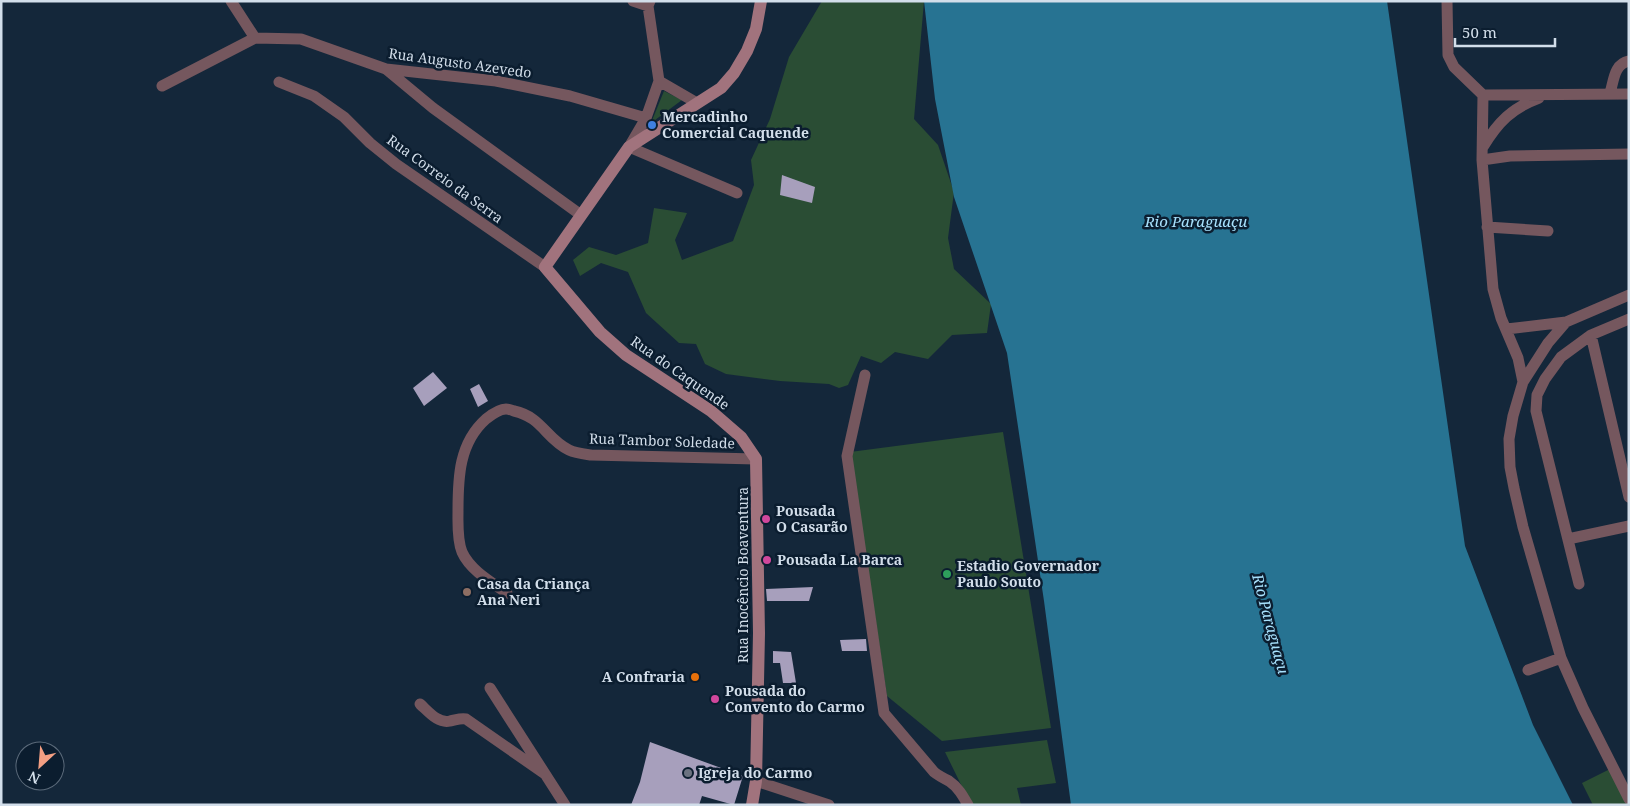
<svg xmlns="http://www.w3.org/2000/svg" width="1630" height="806" font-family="'Noto Serif',serif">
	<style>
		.green { fill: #2a4d34 }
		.water { fill: #277392 }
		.building { fill: #a79fbc }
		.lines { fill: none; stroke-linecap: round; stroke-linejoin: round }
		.street { stroke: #75575e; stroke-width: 11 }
		.secondary { stroke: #a1737d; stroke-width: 12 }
		.shop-dot { fill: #3f7fe0; stroke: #0b1d2f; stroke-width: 2 }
		.hotel-dot { fill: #d1479c; stroke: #0b1d2f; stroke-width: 2 }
		.leisure-dot { fill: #2e9e5b; stroke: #0b1d2f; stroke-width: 2 }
		.education-dot { fill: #8d6e63; stroke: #0b1d2f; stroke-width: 2 }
		.food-dot { fill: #e8710a; stroke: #0b1d2f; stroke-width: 2 }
		.worship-dot { fill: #6b7280; stroke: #0b1d2f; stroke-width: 2 }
		.labels { text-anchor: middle; stroke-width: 5; stroke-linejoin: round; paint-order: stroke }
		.street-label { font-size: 14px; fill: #d2deea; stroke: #0b1d2f }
		.poi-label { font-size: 14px; font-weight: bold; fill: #d2deea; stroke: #0b1d2f; text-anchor: start }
		.water-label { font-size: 15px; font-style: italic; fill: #a7e1fd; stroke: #0b1d2f }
	</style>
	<rect width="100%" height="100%" fill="#14273a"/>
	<path class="green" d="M 822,1 L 924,1 L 914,119 L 938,145 L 954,192 L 948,238 L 954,269 L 991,304 L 987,333 L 952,335 L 928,359 L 895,352 L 881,363 L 861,356 L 848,385 L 839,388 L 829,384 L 780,381 L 726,374 L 705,364 L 696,344 L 679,343 L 646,313 L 628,272 L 601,263 L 580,276 L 573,260 L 589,247 L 616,255 L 648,243 L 654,208 L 687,213 L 675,240 L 682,260 L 733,241 L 754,185 L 751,160 L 770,119 L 789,57 Z
		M 664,91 L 682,100 L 651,123 Z
		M 1003,432 L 1051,728 L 942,741 L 887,696 L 850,452 Z
		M 1047,740 L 1056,783 L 1017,788 L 1021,805 L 971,805 L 945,752 Z
		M 1610,769 L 1629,804 L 1629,805 L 1593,805 L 1582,783 Z"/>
	<path class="water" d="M 924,1 L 1387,1 L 1465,546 L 1533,725 L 1573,805 L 1071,805 L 1044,601 L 1007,353 L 954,197 L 935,99 Z"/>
	<path class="building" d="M 782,175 L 815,187 L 812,203 L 780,195 Z
		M 433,372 L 447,388 L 424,406 L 413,388 Z
		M 479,384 L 488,401 L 478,407 L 470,389 Z
		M 813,587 L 809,601 L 767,601 L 766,589 Z
		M 866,639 L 867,651 L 842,651 L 840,640 Z
		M 773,651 L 791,652 L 796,683 L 783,683 L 780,663 L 773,663 Z
		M 650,742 L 743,776 L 734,805 L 702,796 L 699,805 L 631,805 L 640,782 Z"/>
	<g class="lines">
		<path class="street" d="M 231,1 L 255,38 L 301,39 L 386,69 L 496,81 L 570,96 L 646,118
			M 633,1 L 648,6
			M 650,1 L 648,6 L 659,81
			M 1447,1 L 1448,55 L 1454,67 L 1483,95 L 1629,94
			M 386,69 L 433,108 L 581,215
			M 279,82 L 314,96 L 344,117 L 370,143 L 396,164 L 545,267
			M 162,86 L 255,38
			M 1610,93 C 1614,80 1614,64 1629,61
			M 1483,95 L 1482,160 L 1493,289 L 1501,318 L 1518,358 L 1523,382 L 1513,416 L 1509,439 L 1510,467 L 1514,488 L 1523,527 L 1561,658 L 1583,708 L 1629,799
			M 697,103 L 659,81 L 646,118 L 629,147 L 737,193
			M 1483,147 C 1498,122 1512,108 1539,98
			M 1482,160 L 1510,156 L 1629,154
			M 1487,227 L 1548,231
			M 1507,329 L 1566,322 L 1629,295
			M 1591,335 L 1629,497
			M 865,375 L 847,456 L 884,713 L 934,772 C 939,776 943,778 949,781 C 958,787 963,796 968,805
			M 1523,382 L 1548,343 L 1566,322
			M 1568,539 L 1629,526
			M 1579,584 L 1536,411 L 1537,395 L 1545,379 L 1561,357 L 1591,335 L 1629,319
			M 507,593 C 491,582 470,570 462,552 C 457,540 458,523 458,511 C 458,477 459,443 486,419 C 491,415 499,409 506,409 C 509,409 511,410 514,411 C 542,417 546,439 569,450 C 575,453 584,454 591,455 L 756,459
			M 1528,670 L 1561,658
			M 490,688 L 565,805
			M 420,704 C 428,711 438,724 450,721 C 456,720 460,718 466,719 L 545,774
			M 756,781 L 829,805"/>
		<path class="secondary" d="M 752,805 L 756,781 L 759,633 L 756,459 L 741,437 L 711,411 L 626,355 L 600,332 L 545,267 L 629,147 L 721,88 L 734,73 L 747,51 L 756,29 L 761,1"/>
	</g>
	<circle class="shop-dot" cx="652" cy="125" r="5"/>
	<g class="hotel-dot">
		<circle cx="766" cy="519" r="5"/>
		<circle cx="767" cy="560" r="5"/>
		<circle cx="715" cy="699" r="5"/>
	</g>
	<circle class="leisure-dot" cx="947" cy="574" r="5"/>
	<circle class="education-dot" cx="467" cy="592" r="5"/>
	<circle class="food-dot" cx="695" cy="677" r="5"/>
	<circle class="worship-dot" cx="688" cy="773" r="5"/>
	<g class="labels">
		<g class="street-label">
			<text transform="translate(460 63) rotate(8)" y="5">Rua Augusto Azevedo</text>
			<text transform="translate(445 179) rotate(36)" y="5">Rua Correio da Serra</text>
			<text transform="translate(680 373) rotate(35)" y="5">Rua do Caquende</text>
			<text transform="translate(662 441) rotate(2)" y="5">Rua Tambor Soledade</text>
			<text transform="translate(743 575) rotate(-90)" y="5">Rua Inocêncio Boaventura</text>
		</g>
		<g class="poi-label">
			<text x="662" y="122">Mercadinho<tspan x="662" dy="16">Comercial Caquende</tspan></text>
			<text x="776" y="516">Pousada<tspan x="776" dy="16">O Casarão</tspan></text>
			<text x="777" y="565">Pousada La Barca</text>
			<text x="957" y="571">Estadio Governador<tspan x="957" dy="16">Paulo Souto</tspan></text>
			<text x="477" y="589">Casa da Criança<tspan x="477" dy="16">Ana Neri</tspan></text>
			<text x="685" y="682" text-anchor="end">A Confraria</text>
			<text x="725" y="696">Pousada do<tspan x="725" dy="16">Convento do Carmo</tspan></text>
			<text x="698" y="778">Igreja do Carmo</text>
		</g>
		<g class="water-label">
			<text x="1196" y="227">Rio Paraguaçu</text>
			<text transform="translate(1270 624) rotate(75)" y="5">Rio Paraguaçu</text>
		</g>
	</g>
	<rect width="1630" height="806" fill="none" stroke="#d2deea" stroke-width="5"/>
	<g transform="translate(40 766) rotate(206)"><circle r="24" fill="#0b1d2f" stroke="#5b6a7a"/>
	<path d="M0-4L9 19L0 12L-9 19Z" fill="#f39f83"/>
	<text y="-8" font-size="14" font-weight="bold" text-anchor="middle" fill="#d2deea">N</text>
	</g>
	<path d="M1455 38v8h100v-8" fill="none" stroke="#d2deea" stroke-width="2.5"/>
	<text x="1462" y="38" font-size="15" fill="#d2deea" stroke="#0b1d2f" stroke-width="4" paint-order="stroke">50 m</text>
</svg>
